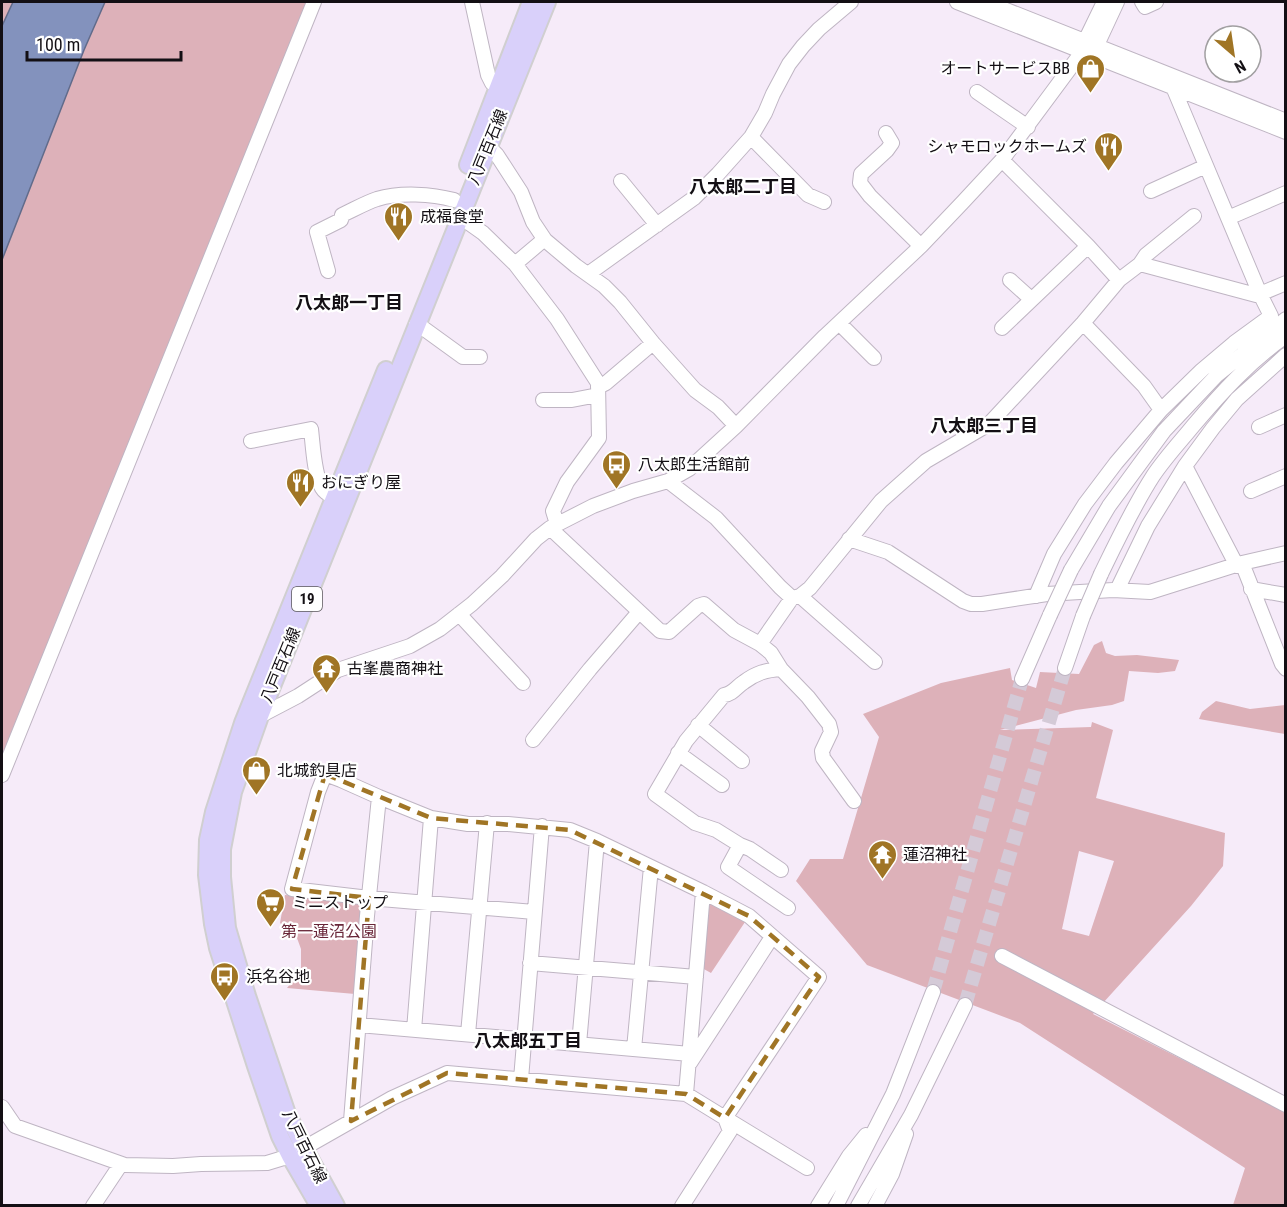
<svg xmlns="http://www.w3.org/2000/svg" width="1287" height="1207" font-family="'Roboto Condensed','Noto Sans JP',sans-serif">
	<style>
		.green { fill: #ddb1b9; fill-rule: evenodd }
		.water { fill: #8392bd; stroke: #616b8a; stroke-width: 1.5 }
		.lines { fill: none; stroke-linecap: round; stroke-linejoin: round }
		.minor-tunnel { stroke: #d4cad7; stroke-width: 14; stroke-dasharray: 14 7; stroke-linecap: butt }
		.minor-casing { stroke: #bfb5c3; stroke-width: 16 }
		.major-casing { stroke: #d0cfd0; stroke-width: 20 }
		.minor { stroke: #fff; stroke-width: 14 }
		.major { stroke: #d9d0fa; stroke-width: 16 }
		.minor-bridge-casing { stroke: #bfb5c3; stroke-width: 16; stroke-linecap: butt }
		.minor-bridge { stroke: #fff; stroke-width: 14 }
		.marked { fill: none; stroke: #a07525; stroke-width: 4.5; stroke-dasharray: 12 8; stroke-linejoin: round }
		.labels { text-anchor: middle; stroke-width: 4.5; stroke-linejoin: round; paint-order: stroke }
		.shield { fill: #fff; stroke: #5a575a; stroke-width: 1.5 }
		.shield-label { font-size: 15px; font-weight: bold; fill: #130f14 }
		.poi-label { font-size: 16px; fill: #130f14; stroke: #fff; text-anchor: start }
		.street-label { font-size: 16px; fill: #130f14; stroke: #fff }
		.park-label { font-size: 16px; fill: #682638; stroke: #fff }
		.neighbourhood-label { font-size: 18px; font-weight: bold; fill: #130f14; stroke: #fff }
	</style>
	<rect width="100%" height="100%" fill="#f6ebf9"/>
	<path class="green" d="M 2,2 L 13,2 L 2,26 Z
		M 105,2 L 308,2 L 2,760 L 2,260 L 84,50 Z
		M 1102,641 L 1106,653 L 1115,656 L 1137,655 L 1179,660 L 1175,671 L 1158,673 L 1129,671 L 1124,701 L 1112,705 L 1076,710 L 1000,730 L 1091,727 L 1092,722 L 1113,730 L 1096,798 L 1225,833 L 1223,866 L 1191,906 L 1093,1014 L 1285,1112 L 1285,1205 L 1233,1205 L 1245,1168 L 1020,1023 L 867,965 L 796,881 L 810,859 L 843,859 L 879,737 L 863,714 L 941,683 L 1010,668 L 1012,680 L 1036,688 L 1040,672 L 1079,674 L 1094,645 ZM 1079,851 L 1114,861 L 1089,936 L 1062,929 Z
		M 1216,701 L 1250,709 L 1285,705 L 1285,734 L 1199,719 L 1202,712 Z
		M 285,895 L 361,901 L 364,907 L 355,994 L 287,988 L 301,971 L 301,949 L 297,938 L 280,923 Z
		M 711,902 L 731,912 L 745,922 L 711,973 L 702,968 L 707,904 Z"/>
	<path class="water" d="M 13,2 L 105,2 L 84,50 L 2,260 L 2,26 Z"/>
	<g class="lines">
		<path class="minor-tunnel" d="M 933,992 L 1022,679
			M 965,1005 L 1065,668"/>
		<defs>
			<path id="minor" d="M 472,2 L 488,75 L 492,83 L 498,87
				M 957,2 L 1286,132
				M 986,2 L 1286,121
				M 1142,2 L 1145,7 L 1156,2
				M 1090,48 L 1097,45 L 1117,2
				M 977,92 L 1028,127
				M 886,133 L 892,143 L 887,150 L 861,174 L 860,183 L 870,196 L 921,246
				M 751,137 L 808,195 L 824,202
				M 488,146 L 497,155 L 521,192 L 533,222 L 545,240
				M 621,181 L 657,225
				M 1151,191 L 1206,166
				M 459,216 L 483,233 L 515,264 L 557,319 L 598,383 L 599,438 L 567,482 L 553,511 L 557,524
				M 1228,218 L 1286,193
				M 515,264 L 541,242 L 545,240 L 576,266 L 604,286 L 620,302 L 653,343 L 695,390 L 718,407 L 736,426
				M 1140,264 L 1146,255 L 1194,216
				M 328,271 L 317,232 L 341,220 L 342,215 C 353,210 365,203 377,199 C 400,192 432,194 454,200
				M 588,274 L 694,198 L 718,174 L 751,137 L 765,113 L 773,94 L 789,64 L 803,46 L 819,29 L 851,2
				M 1010,280 L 1031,299
				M 1119,280 L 1140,264 L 1256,295 L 1260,294 L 1286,283
				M 839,323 L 874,358
				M 1083,323 L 1144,386 L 1161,410
				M 416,325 L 423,328 L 463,357 L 480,357
				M 1002,328 L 1088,246
				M 598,387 L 606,383 L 653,343
				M 543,400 L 572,400 L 598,395
				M 1259,427 L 1286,415
				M 251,441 L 311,429 C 313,446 314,474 322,488 C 325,493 329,495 334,497
				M 1185,466 L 1237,566
				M 668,481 L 716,518 L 780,587 L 792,598 L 800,596 L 810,588 L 881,501 L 926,461 L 989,424 L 1083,323 L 1119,280 L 1088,246 L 1002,160
				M 1251,491 L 1286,476
				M 550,528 L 660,631 L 669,632 L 698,606 L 704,604 L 734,630 L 760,644
				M 849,539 L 888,552 L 963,601 L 971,604 L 982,604 L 1047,594 L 1113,590 L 1150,592 L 1242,563 L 1286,553
				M 1242,563 L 1282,664 L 1286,669
				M 1071,570 L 1109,506 L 1164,431 L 1217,375 L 1286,319
				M 1101,574 C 1117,541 1133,507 1153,476 C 1165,458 1180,442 1193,426 C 1221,393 1250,361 1286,336
				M 1251,589 L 1286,595
				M 1117,590 L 1148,526 L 1185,466 L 1213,428 L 1237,399 L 1286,355
				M 800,596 L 875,662
				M 1036,596 L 1054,554 L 1085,504 L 1116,463 L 1161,410 L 1202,370 L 1234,343 L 1271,316 L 1260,294 L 1173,87
				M 792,598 L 760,644 L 771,653 L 781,669 L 808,697 L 829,724 L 831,732 L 822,751 L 823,758 L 854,801
				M 459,614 L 523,683
				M 1065,668 L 1083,616
				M 1022,679 L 1050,615
				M 256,718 L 298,696 L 338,670 L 410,646 L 440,629 L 472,604 L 502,576 L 536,539 L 550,528 L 593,506 L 633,491 L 668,481 L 689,469 L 736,426 L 825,336 L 921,246 L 962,203 L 1002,160 L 1082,52 L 1085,41 L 1104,2
				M 698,725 L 742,761
				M 533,740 L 590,669 L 639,612
				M 678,753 L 722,785
				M 2,775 L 314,2
				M 740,845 L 728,867 L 788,908
				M 781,870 L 750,849 L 740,845 L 716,830 L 695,823 L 655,794 L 686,741 L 724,695 C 733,694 736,687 744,682 C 756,673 766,670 781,669
				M 534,912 L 369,898 L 292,889 L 318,792 L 325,774 L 341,780 L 379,797 L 431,818 L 468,824 L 508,824 L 570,830 L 597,841 L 703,892 L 749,916 L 819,977 L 725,1118 L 807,1168
				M 1002,956 L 1286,1105
				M 530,963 L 696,977
				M 359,1025 L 690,1054
				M 414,1030 L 431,818
				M 468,1034 L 487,823
				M 579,1044 L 597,841
				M 634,1049 L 651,867
				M 690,1063 L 772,937
				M 521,1079 L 542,826
				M 686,1094 L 703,892
				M 2,1107 L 15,1126 L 125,1165 L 173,1166 L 201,1164 L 267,1163 L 290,1156 L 392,1098 L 447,1073 L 686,1094 L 725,1118 L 730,1131 L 682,1206
				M 351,1121 L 367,916 L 379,797
				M 93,1206 L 121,1164
				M 818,1206 L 849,1156 L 866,1135
				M 836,1206 L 893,1094 L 933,992
				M 858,1206 L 911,1115 L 965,1005
				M 875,1206 L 892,1174 L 906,1134"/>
			<path id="major" d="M 468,165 L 531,2
				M 319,1206 L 290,1156 L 280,1136 L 256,1066 L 218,948 L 213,924 L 207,875 L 208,840 L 214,812 L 243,723 L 386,370
				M 336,1206 L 304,1148 L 286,1111 L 247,996 L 227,928 L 222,877 L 222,849 L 233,792 L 260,716 L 547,2"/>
		</defs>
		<use href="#minor" class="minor-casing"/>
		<use href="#major" class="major-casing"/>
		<use href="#minor" class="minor"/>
		<use href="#major" class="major"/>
		<defs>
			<path id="minor-bridge" d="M 1050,615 L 1071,570
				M 1083,616 L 1101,574"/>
		</defs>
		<use href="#minor-bridge" class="minor-bridge-casing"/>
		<use href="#minor-bridge" class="minor-bridge"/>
	</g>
	<path class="marked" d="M 325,774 L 431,818 L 570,830 L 749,916 L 819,977 L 725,1118 L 686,1094 L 447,1073 L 351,1121 L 369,898 L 292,889 Z"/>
	<defs>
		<symbol id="shop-pin" viewBox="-11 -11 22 30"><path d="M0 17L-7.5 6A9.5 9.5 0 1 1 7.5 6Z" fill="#a07525" stroke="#fff"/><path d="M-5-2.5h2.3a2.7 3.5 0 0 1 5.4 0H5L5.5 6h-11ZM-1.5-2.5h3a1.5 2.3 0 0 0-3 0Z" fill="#fff"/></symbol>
		<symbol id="restaurant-pin" viewBox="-11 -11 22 30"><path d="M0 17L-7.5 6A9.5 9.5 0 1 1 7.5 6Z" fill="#a07525" stroke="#fff"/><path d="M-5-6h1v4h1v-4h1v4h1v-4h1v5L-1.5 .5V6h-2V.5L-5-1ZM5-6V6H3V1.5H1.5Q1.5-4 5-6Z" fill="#fff"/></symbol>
		<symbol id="bus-pin" viewBox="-11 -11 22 30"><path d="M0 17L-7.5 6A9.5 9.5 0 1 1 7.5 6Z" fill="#a07525" stroke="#fff"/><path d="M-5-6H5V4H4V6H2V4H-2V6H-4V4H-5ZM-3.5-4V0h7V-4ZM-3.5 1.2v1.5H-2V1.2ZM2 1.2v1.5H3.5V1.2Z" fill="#fff"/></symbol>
		<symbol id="temple-pin" viewBox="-11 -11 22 30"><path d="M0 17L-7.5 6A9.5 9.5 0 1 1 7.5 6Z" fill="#a07525" stroke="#fff"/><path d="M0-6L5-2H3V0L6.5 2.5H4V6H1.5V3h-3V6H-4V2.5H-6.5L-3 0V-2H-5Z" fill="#fff"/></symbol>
		<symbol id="supermarket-pin" viewBox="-11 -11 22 30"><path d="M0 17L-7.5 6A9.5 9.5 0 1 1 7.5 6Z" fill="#a07525" stroke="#fff"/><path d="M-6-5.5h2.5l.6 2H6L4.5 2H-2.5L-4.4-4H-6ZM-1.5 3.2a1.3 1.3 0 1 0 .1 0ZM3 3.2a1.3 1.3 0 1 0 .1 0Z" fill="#fff"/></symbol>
	</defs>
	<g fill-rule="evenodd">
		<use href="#shop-pin" x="1074" y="52" width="33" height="45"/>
		<use href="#restaurant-pin" x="1092" y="130" width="33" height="45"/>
		<use href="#restaurant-pin" x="382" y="200" width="33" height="45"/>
		<use href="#bus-pin" x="600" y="448" width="33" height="45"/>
		<use href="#restaurant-pin" x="284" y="466" width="33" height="45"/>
		<use href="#temple-pin" x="310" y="652" width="33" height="45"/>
		<use href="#shop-pin" x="240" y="754" width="33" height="45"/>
		<use href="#temple-pin" x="866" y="838" width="33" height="45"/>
		<use href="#supermarket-pin" x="254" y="886" width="33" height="45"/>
		<use href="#bus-pin" x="208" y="960" width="33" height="45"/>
	</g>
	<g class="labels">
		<rect class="shield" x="292" y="587" width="30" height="24" rx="4.5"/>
		<g class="shield-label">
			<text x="307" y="604">19</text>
		</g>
		<g class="poi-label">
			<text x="1070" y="74" text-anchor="end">オートサービスBB</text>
			<text x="1087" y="152" text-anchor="end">シャモロックホームズ</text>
			<text x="420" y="222">成福食堂</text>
			<text x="638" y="470">八太郎生活館前</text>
			<text x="321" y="488">おにぎり屋</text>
			<text x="347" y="674">古峯農商神社</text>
			<text x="277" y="776">北城釣具店</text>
			<text x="903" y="860">蓮沼神社</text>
			<text x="292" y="908">ミニストップ</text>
			<text x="246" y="982">浜名谷地</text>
		</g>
		<g class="street-label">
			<text transform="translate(487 147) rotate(-68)" y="6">八戸百石線</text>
			<text transform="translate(280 665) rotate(-68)" y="6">八戸百石線</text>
			<text transform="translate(305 1146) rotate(64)" y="6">八戸百石線</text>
		</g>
		<g class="park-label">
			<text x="329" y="937">第一蓮沼公園</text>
		</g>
		<g class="neighbourhood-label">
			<text x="743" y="193">八太郎二丁目</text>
			<text x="349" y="309">八太郎一丁目</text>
			<text x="984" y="432">八太郎三丁目</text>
			<text x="528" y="1047">八太郎五丁目</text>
		</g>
	</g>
	<rect width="1287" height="1207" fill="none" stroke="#130f14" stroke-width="6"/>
	<g transform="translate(1233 54) rotate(151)"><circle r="28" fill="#ffffff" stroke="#a19fa1" stroke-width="1.5"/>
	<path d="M0-4.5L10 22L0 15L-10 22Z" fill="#a07525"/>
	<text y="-9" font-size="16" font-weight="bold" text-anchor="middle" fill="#130f14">N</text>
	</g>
	<path d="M27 51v9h154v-9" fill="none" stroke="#130f14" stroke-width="3"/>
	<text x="36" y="51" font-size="18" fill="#130f14" stroke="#ffffff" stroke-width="4.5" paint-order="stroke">100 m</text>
</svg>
